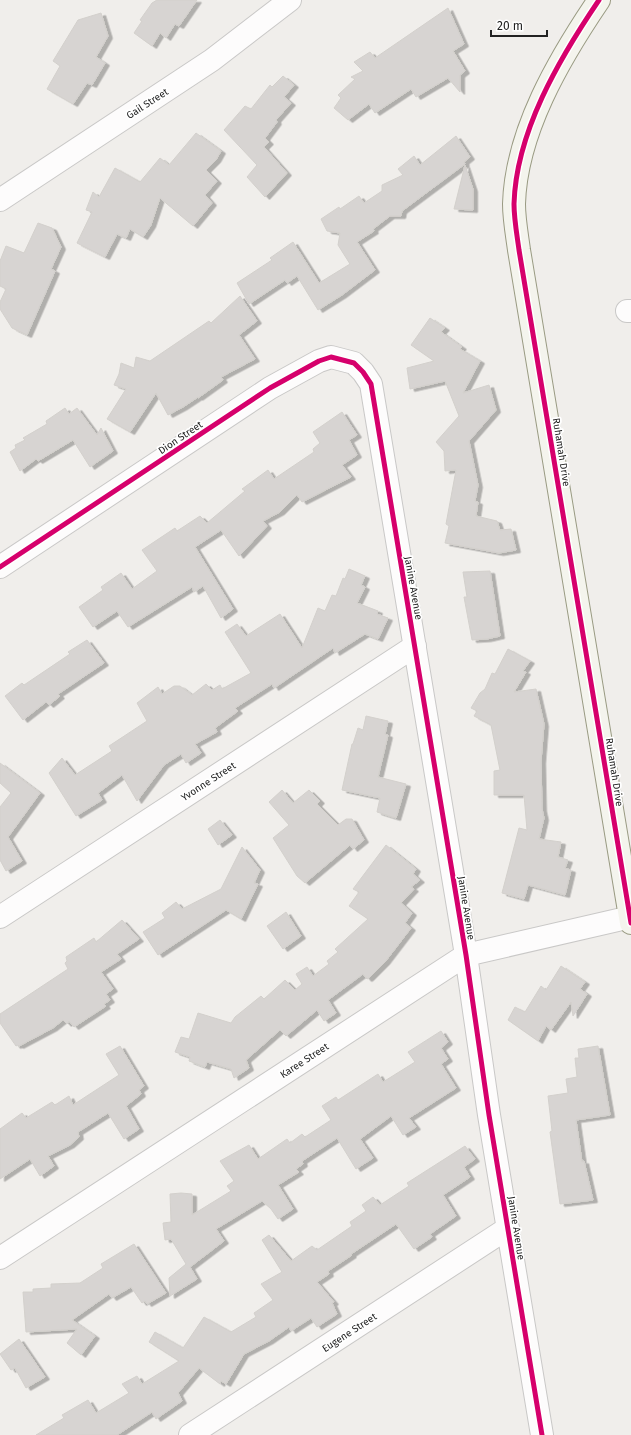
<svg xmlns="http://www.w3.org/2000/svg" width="631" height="1435" font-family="'Fira Sans',sans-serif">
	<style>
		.building { fill: #d7d4d2; stroke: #d3d0cc; filter: url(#shadow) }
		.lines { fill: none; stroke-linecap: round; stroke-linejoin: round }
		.street-casing { stroke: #c9c8c7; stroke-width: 24 }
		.secondary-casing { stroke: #999a82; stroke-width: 24 }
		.street { stroke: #fdfcfc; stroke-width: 22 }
		.secondary { stroke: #f4f4ed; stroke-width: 22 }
		.cycleway-casing { stroke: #fff; stroke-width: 8 }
		.cycleway { stroke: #d6006c; stroke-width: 5 }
		.labels { text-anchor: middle; stroke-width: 3.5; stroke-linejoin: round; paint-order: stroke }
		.street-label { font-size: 10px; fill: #222; stroke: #fff }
	</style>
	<defs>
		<filter id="shadow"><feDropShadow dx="4.5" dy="2.5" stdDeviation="0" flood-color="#0004"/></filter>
	</defs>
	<rect width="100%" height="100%" fill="#f0eeeb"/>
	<path class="building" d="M 157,0 L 197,0 L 179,26 L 175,24 L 166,38 L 160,33 L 152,46 L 134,33 L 142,21 L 140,20 L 152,3 Z
		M 448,8 L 464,44 L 453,51 L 465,71 L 460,75 L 460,92 L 448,78 L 416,97 L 411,89 L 375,113 L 369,104 L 348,120 L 334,108 L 341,98 L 338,95 L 355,79 L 351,77 L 363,71 L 354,62 L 370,52 L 375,58 Z
		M 101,13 L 108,36 L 96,57 L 105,63 L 92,85 L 87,83 L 73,104 L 47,89 L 60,66 L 53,61 L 78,20 Z
		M 283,76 L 294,85 L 284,97 L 291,103 L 276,120 L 277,122 L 265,138 L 269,142 L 264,147 L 287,173 L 265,197 L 247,177 L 257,165 L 224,130 L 245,106 L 251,109 L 270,85 L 272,87 Z
		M 196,133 L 221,151 L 216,160 L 206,170 L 217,181 L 205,195 L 212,203 L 193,226 L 160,198 L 151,225 L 143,237 L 130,229 L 126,238 L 117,234 L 105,257 L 77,243 L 92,212 L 86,210 L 93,192 L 99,197 L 115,168 L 140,182 L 160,158 L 169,165 Z
		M 456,136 L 470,157 L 464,162 L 465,164 L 402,211 L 401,216 L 390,216 L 373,229 L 374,231 L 357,242 L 375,270 L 342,295 L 318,310 L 297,276 L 287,283 L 285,280 L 249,304 L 237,283 L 272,260 L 270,258 L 293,242 L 319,283 L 350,264 L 338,245 L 340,233 L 327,231 L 321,219 L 339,207 L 340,209 L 359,196 L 364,203 L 382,191 L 382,185 L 403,175 L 398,169 L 414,156 L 420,165 Z
		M 465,165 L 473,189 L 473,210 L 454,209 Z
		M 38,223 L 52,228 L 61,247 L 51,269 L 55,271 L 27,335 L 12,328 L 0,309 L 0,302 L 6,289 L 0,286 L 0,261 L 6,246 L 24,253 Z
		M 240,296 L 257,321 L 239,335 L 255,359 L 221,377 L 223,380 L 198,398 L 198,397 L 183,407 L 168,415 L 156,393 L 130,432 L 107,419 L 126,389 L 114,385 L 119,374 L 121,363 L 134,368 L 136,357 L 150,361 L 209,321 L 211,323 Z
		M 430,318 L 445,328 L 441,332 L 462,347 L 460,349 L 480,361 L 463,393 L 489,385 L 496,410 L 469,441 L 478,485 L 475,501 L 478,502 L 476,516 L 497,521 L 500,530 L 511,529 L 516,550 L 499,553 L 445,543 L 449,526 L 446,524 L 456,470 L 445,471 L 444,451 L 436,442 L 459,416 L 445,381 L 410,389 L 407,368 L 434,361 L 411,345 Z
		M 65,408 L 69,414 L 77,408 L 97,435 L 101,428 L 113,451 L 90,467 L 73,440 L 38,461 L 36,459 L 20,471 L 10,452 L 16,448 L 15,445 L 25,440 L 23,438 L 47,424 L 46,421 Z
		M 342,412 L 357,435 L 349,440 L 357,455 L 342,465 L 351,477 L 302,502 L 297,495 L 280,512 L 263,521 L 267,526 L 239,556 L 221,530 L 195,547 L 233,609 L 221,618 L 203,586 L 194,592 L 192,587 L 128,627 L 117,611 L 93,627 L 79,607 L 103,590 L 101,587 L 121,573 L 132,589 L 157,571 L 142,550 L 175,528 L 177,531 L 200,516 L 207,523 L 245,491 L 242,489 L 268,470 L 274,479 L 314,452 L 313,449 L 320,443 L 313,432 Z
		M 349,569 L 365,576 L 361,585 L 365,587 L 357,603 L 378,611 L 377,614 L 388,618 L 378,639 L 365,634 L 335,653 L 333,648 L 274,688 L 272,684 L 235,708 L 238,711 L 215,728 L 217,732 L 195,744 L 201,753 L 186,763 L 181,754 L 164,765 L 137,801 L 122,775 L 98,793 L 102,800 L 76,816 L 49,773 L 62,758 L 75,775 L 112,751 L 109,746 L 147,721 L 137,703 L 158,687 L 162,694 L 174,686 L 180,686 L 192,695 L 206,684 L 212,690 L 220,685 L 222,689 L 251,673 L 225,632 L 237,624 L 246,636 L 280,614 L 302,648 L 318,608 L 325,611 L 332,595 L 336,596 L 343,578 L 345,579 Z
		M 490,571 L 500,636 L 487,639 L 472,640 L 464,597 L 467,597 L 463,572 Z
		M 87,640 L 104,663 L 58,694 L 60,696 L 49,705 L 46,702 L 23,720 L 5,696 L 22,683 L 24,685 L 70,654 L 68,652 Z
		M 508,649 L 530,661 L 523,671 L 526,672 L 514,692 L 536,689 L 544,724 L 541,761 L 542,809 L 544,818 L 539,839 L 561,842 L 558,857 L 568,860 L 565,868 L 571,870 L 565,895 L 528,885 L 524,899 L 502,893 L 519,828 L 527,830 L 524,795 L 494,795 L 494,771 L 500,770 L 491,725 L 474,716 L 477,711 L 471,708 L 480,693 L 485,689 L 492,673 L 495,674 Z
		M 366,716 L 388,721 L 385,734 L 388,735 L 378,777 L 406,784 L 396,818 L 377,812 L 380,798 L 342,790 L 352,744 L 353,744 L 358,728 L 363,730 Z
		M 0,763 L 40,793 L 8,837 L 22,861 L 6,871 L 0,860 L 0,807 L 11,793 L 0,783 Z
		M 282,790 L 293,803 L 309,790 L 320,801 L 317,804 L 338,825 L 346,819 L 352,819 L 364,840 L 353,849 L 350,845 L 305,883 L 297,876 L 273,838 L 289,825 L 269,802 Z
		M 220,820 L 232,835 L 218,845 L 208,829 Z
		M 386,845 L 416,869 L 413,874 L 420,880 L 411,887 L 414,889 L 401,903 L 412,913 L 405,923 L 411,928 L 385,962 L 369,978 L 367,979 L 363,974 L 328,1000 L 336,1013 L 324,1021 L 317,1010 L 286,1036 L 280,1030 L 246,1060 L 249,1068 L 234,1078 L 231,1069 L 207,1062 L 205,1067 L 189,1061 L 190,1057 L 175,1052 L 181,1037 L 189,1039 L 198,1013 L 231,1023 L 235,1017 L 261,996 L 264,999 L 285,980 L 295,990 L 302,984 L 296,974 L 307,967 L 313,976 L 329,964 L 327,961 L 338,952 L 335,949 L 368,919 L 349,906 L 359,892 L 353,889 Z
		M 242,847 L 260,870 L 254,883 L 258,884 L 241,919 L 226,910 L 158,955 L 143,932 L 165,918 L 162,913 L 176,902 L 182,909 L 221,889 Z
		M 286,912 L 301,936 L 283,949 L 267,926 Z
		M 122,920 L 139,939 L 117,954 L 121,959 L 101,972 L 113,989 L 106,994 L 110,1000 L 104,1004 L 106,1006 L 74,1027 L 69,1021 L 67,1024 L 63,1020 L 53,1028 L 19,1046 L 18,1045 L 16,1046 L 0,1023 L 0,1014 L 68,969 L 65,963 L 67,961 L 66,957 L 94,938 L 96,942 Z
		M 561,966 L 585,982 L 580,989 L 587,994 L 573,1016 L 571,1002 L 551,1030 L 546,1026 L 538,1041 L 508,1020 L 515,1007 L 525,1012 L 541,986 L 546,990 Z
		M 441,1031 L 448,1042 L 441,1048 L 448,1059 L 441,1064 L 456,1088 L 409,1118 L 416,1127 L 403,1135 L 391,1116 L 360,1139 L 373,1158 L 356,1169 L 337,1138 L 302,1161 L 303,1164 L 296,1169 L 299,1172 L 278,1185 L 293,1209 L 278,1219 L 271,1209 L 262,1201 L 216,1229 L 224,1241 L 190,1267 L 197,1279 L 170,1296 L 169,1278 L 186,1264 L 171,1239 L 165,1240 L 163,1223 L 171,1222 L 170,1194 L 181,1193 L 192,1194 L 192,1215 L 231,1191 L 227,1186 L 234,1181 L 220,1161 L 249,1145 L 258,1159 L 287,1139 L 290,1143 L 302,1134 L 305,1137 L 331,1120 L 322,1106 L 336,1097 L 338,1100 L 378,1074 L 383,1082 L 415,1062 L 408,1052 Z
		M 120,1046 L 144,1086 L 139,1090 L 141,1094 L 126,1106 L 139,1129 L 124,1139 L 108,1113 L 78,1132 L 79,1137 L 70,1145 L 48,1156 L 54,1166 L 40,1176 L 30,1159 L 0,1179 L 0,1129 L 22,1113 L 26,1118 L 52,1102 L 55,1105 L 69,1096 L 73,1105 L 119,1075 L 106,1054 Z
		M 598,1046 L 610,1115 L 576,1120 L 582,1162 L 584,1161 L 593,1200 L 560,1204 L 550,1132 L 552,1131 L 548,1096 L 568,1093 L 566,1079 L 577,1077 L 575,1058 L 579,1058 L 578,1049 Z
		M 465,1146 L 475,1159 L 464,1167 L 470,1177 L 443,1195 L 456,1216 L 430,1234 L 432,1237 L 414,1249 L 396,1224 L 351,1254 L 352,1255 L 328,1271 L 329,1274 L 317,1282 L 334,1302 L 332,1303 L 337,1314 L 317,1327 L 311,1318 L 291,1331 L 289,1327 L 269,1341 L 244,1354 L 226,1384 L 221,1381 L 220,1384 L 199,1368 L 178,1393 L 182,1401 L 156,1419 L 152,1412 L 117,1435 L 36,1435 L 64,1418 L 62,1415 L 88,1400 L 96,1413 L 129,1393 L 122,1384 L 137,1376 L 142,1384 L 179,1361 L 149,1342 L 155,1332 L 183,1348 L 204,1317 L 231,1332 L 256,1317 L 254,1313 L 273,1300 L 261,1284 L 282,1272 L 262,1240 L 269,1235 L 291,1261 L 312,1246 L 317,1250 L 352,1226 L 350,1222 L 366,1211 L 362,1205 L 373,1197 L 380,1205 L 409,1186 L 407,1183 Z
		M 134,1244 L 166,1293 L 147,1304 L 145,1301 L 142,1303 L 131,1287 L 112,1298 L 109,1294 L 72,1320 L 95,1336 L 81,1355 L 67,1343 L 77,1329 L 26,1332 L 23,1292 L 33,1292 L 33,1289 L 51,1288 L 51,1284 L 80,1283 L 103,1268 L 101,1264 Z
		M 19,1339 L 45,1377 L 26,1388 L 15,1368 L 11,1370 L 0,1354 Z"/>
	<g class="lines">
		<defs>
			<path id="street" d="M 0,200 L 212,60 L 290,0
				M 627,311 L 631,311
				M 0,567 L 270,388 L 319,361 L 331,357 L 354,363 L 363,372 L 371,384 L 466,955 L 489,1115 L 542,1435
				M 0,917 L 415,646
				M 0,1258 L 466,955 L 631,917
				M 190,1435 L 508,1228"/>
			<path id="secondary" d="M 599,0 C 559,59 516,132 514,204 C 514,219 517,235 519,250 L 631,923"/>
		</defs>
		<use href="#street" class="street-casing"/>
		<use href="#secondary" class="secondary-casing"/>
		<use href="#street" class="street"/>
		<use href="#secondary" class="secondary"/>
		<defs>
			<path id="cycleway" d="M 599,0 C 559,59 516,132 514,204 C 514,219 517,235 519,250 L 631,923
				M 0,567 L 270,388 L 319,361 L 331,357 L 354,363 L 363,372 L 371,384 L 466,955 L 489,1115 L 542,1435"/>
		</defs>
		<use href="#cycleway" class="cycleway-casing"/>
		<use href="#cycleway" class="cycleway"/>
	</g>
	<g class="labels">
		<g class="street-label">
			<text transform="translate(147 103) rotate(-33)" y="4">Gail Street</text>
			<text transform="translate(180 437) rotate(-34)" y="4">Dion Street</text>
			<text transform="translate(562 452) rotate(81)" y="4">Ruhamah Drive</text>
			<text transform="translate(414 588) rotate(80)" y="4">Janine Avenue</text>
			<text transform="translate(615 772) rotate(81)" y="4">Ruhamah Drive</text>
			<text transform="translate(208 781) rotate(-33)" y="4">Yvonne Street</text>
			<text transform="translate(467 908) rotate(81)" y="4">Janine Avenue</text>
			<text transform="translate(304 1060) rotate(-33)" y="4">Karee Street</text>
			<text transform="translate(517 1228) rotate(81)" y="4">Janine Avenue</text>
			<text transform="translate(349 1332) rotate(-33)" y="4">Eugene Street</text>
		</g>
	</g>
	<path d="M491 30v6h56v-6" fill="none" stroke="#222222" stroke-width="2"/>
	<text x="497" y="30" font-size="12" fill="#222222" stroke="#ffffff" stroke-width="3" paint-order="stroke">20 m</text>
</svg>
